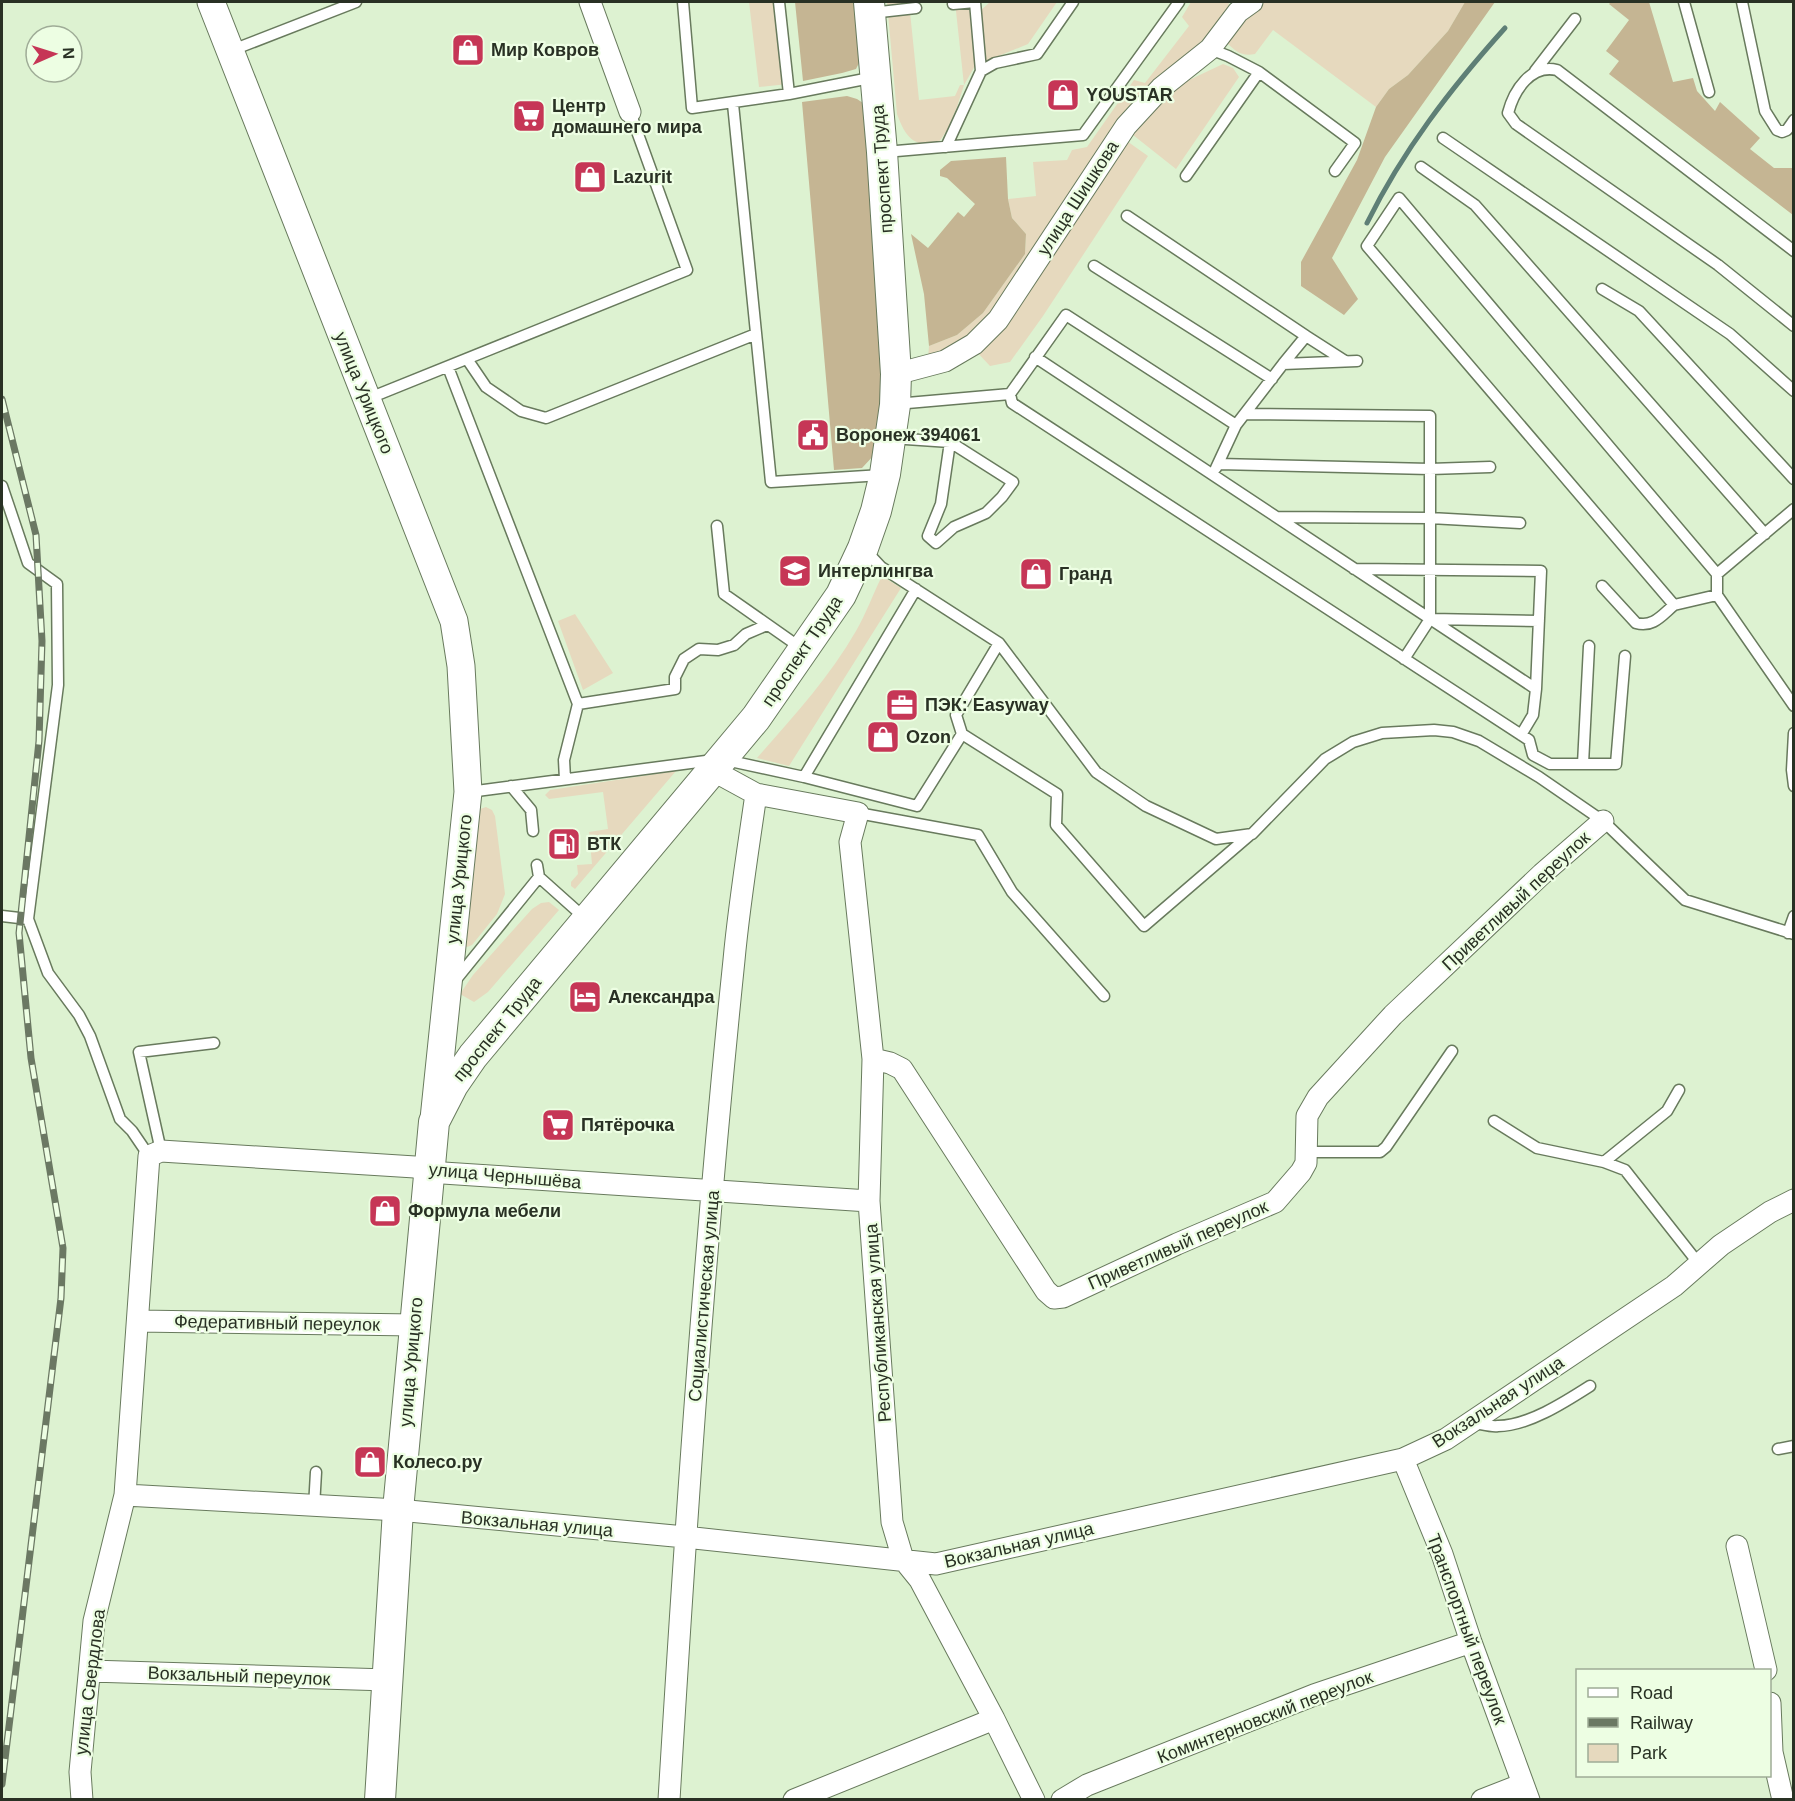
<svg xmlns="http://www.w3.org/2000/svg" width="1795" height="1801" font-family="Helvetica,sans-serif">
	<style>
		.green { fill: #e6d9be }
		.forest { fill: #c5b593 }
		.lines { fill: none; stroke-linecap: round; stroke-linejoin: round }
		.stream { stroke: #5e7f76; stroke-width: 5 }
		.service-casing { stroke: #687a5d; stroke-width: 13 }
		.minor-casing { stroke: #687a5d; stroke-width: 23 }
		.tertiary-casing { stroke: #687a5d; stroke-width: 29 }
		.secondary-casing { stroke: #687a5d; stroke-width: 32 }
		.service { stroke: #fff; stroke-width: 10 }
		.minor { stroke: #fff; stroke-width: 21 }
		.tertiary { stroke: #fff; stroke-width: 27 }
		.secondary { stroke: #fff; stroke-width: 30 }
		.rail-casing { stroke: #6b7863; stroke-width: 7 }
		.rail { stroke: #edfee3; stroke-width: 4.5; stroke-dasharray: 14; stroke-linecap: butt }
		.labels { text-anchor: middle; stroke-width: 4.5; stroke-linejoin: round; paint-order: stroke }
		.poi-label { font-size: 18px; font-weight: bold; fill: #293124; stroke: #edfee3; text-anchor: start }
		.street-label { font-size: 18px; fill: #293124; stroke: #edfee3 }
	</style>
	<rect width="100%" height="100%" fill="#ddf2d1"/>
	<path class="green" d="M 749,2 L 779,2 L 788,84 L 759,87 Z
		M 887,2 L 909,2 L 919,100 L 955,96 L 960,85 L 964,85 L 955,2 L 975,2 L 980,57 L 964,85 L 957,107 L 947,130 L 937,145 C 912,145 906,138 897,114 Z
		M 990,2 L 1057,2 L 1028,44 L 984,62 L 980,11 Z
		M 1191,2 L 1229,2 L 1228,10 L 1207,44 L 1157,87 L 998,320 L 928,359 L 929,346 L 957,335 L 983,313 L 1025,254 L 1026,234 L 1012,218 L 1008,199 L 1036,196 L 1033,162 L 1067,160 L 1072,150 L 1087,147 L 1134,80 L 1145,83 L 1189,26 L 1182,17 Z
		M 1255,2 L 1465,2 L 1448,31 L 1408,75 L 1389,89 L 1376,107 L 1273,30 L 1255,54 C 1242,57 1235,51 1226,42 Z
		M 1223,64 L 1233,68 L 1239,77 L 1176,169 L 1128,131 L 1168,90 Z
		M 1124,139 L 1148,156 L 1043,316 L 1010,362 L 990,366 L 975,350 Z
		M 882,576 L 901,588 L 789,766 L 757,758 C 792,718 829,678 856,631 C 866,614 873,594 882,576 Z
		M 575,614 L 613,673 L 583,690 L 558,621 Z
		M 676,771 L 575,889 L 571,886 L 571,882 L 578,874 L 577,865 L 592,864 L 589,832 L 608,829 L 603,792 L 549,799 L 545,795 L 550,790 Z
		M 486,807 L 492,810 L 495,816 L 505,894 L 497,914 L 472,945 L 467,947 L 464,945 L 480,809 Z
		M 549,902 L 559,910 L 488,992 L 474,1002 L 460,994 L 473,975 L 532,909 L 541,903 Z"/>
	<path class="forest" d="M 795,2 L 857,2 L 860,61 L 856,69 L 842,73 L 803,81 Z
		M 1465,2 L 1495,2 L 1385,157 L 1332,258 L 1358,299 L 1344,315 L 1301,286 L 1301,262 L 1357,160 L 1376,107 L 1389,89 L 1408,75 L 1448,31 Z
		M 1611,2 L 1649,2 L 1673,82 L 1693,78 L 1697,91 L 1715,111 L 1720,102 L 1760,138 L 1750,149 L 1774,168 L 1793,168 L 1793,215 L 1609,74 L 1619,61 L 1606,51 L 1629,20 L 1609,4 Z
		M 847,96 L 857,99 L 866,105 L 882,364 L 879,439 L 875,454 L 862,468 L 834,470 L 802,102 Z
		M 1006,157 L 1008,199 L 1012,218 L 1026,234 L 1025,254 L 983,313 L 957,335 L 929,346 L 924,294 L 911,234 L 928,248 L 958,212 L 964,217 L 975,204 L 947,178 L 940,176 L 940,170 L 951,161 Z"/>
	<g class="lines">
		<path class="stream" d="M 1367,223 C 1403,150 1451,88 1505,28"/>
		<defs>
			<path id="service" d="M 683,2 L 692,108 L 789,94
				M 779,2 L 789,94 L 875,77
				M 1684,2 L 1709,92
				M 1742,2 L 1765,111 L 1777,130 L 1782,132 L 1787,130 L 1794,120
				M 953,4 L 975,2
				M 871,13 L 916,8
				M 1210,49 L 1228,56 L 1259,72 L 1355,143 L 1335,171
				M 230,51 L 356,2
				M 981,71 L 995,63 L 1037,54 L 1073,2
				M 1535,71 L 1575,19
				M 733,104 L 771,482 L 882,475
				M 1443,138 L 1730,334 L 1794,391
				M 946,147 L 981,71 L 975,2
				M 885,152 L 1083,135 L 1179,2
				M 1421,167 L 1475,205 L 1765,534
				M 1186,176 L 1259,72
				M 1127,216 L 1306,336 L 1283,364
				M 1794,251 L 1557,70 C 1531,64 1514,90 1508,113 L 1516,124 L 1718,265 L 1794,326
				M 1094,266 L 1272,379
				M 1602,289 L 1639,311 L 1794,479
				M 1306,336 L 1345,361
				M 1035,357 L 1536,689
				M 467,359 L 486,387 L 521,411 L 546,418 L 756,334
				M 448,367 L 578,704 L 564,760 L 565,779
				M 1010,394 L 1012,403 L 1529,740 L 1533,755 L 1550,764 L 1616,764 L 1625,656
				M 367,399 L 687,270 L 630,112
				M 896,404 L 1010,394 L 1066,315 L 1236,425
				M 1245,414 L 1430,416 L 1430,619 L 1404,659
				M 891,438 L 950,442 L 1013,482 L 1002,497 L 986,513 L 954,527 L 936,543 L 928,536 L 941,504 L 950,442
				M 1218,464 L 1430,469 L 1490,467
				M 1216,468 L 1236,425 L 1283,364 L 1357,361
				M 2,486 L 28,563 L 57,584 L 58,685 L 28,919 L 48,973 L 79,1015 L 90,1036 L 120,1119 L 132,1131 L 149,1156
				M 1277,517 L 1430,518 L 1520,523
				M 717,526 L 724,594 L 801,648
				M 866,551 L 881,567 L 999,643 L 1096,772 L 1146,806 L 1216,839 L 1252,834 L 1325,759 L 1353,742 L 1382,733 L 1434,730 L 1453,732 L 1479,741 L 1539,777 L 1603,821 L 1685,900 L 1794,934
				M 1354,569 L 1541,571 L 1536,689 L 1533,715 L 1521,735
				M 1717,574 L 1794,509
				M 1602,586 L 1636,623 C 1653,628 1662,615 1674,605
				M 1717,595 L 1717,574 L 1399,198 L 1367,246 L 1674,605 L 1717,595 L 1794,706
				M 1431,619 L 1539,621
				M 578,704 L 675,689 L 675,677 L 684,659 L 699,649 L 718,650 L 734,645 L 746,634 L 767,625
				M 1794,733 L 1792,770 L 1794,786
				M 962,734 L 1057,794 L 1056,825 L 1144,926 L 1251,834
				M 1583,764 L 1589,646
				M 804,777 L 917,806 L 962,734 L 956,715 L 999,643
				M 511,786 L 531,810 L 533,831
				M 469,792 L 721,759 L 804,777 L 916,589
				M 858,813 L 978,835 L 1012,892 L 1104,996
				M 539,877 L 586,919
				M 2,916 L 28,919
				M 1788,933 L 1794,916
				M 454,982 L 539,877 L 537,865
				M 1494,1121 L 1537,1148 L 1604,1162 L 1625,1170 L 1699,1264
				M 161,1151 L 139,1052 L 214,1043
				M 1306,1152 L 1380,1152 L 1386,1147 L 1452,1051
				M 1604,1162 L 1667,1111 L 1679,1090
				M 1474,1423 C 1482,1424 1490,1427 1498,1426 C 1528,1426 1565,1402 1590,1386
				M 1778,1449 L 1794,1446
				M 314,1507 L 316,1472"/>
			<path id="minor" d="M 590,2 L 630,112
				M 896,374 L 945,361 L 974,344 L 998,320 L 1126,126 L 1161,88 L 1210,49 L 1238,12 L 1252,2
				M 712,770 L 756,794 L 858,813 L 850,842 L 873,1059 L 869,1201 L 892,1522 L 903,1559 L 920,1580 L 994,1719 L 1034,1800
				M 873,1059 L 890,1063 L 902,1069 L 1046,1291 L 1054,1298 L 1063,1297 L 1177,1244 L 1275,1202 L 1301,1172 L 1306,1163 L 1307,1116 L 1318,1097 L 1393,1015 L 1542,874 L 1603,821
				M 138,1321 L 415,1325
				M 1403,1459 L 1442,1554 L 1471,1642 L 1529,1800
				M 125,1495 L 398,1510 L 685,1537 L 936,1564 L 1403,1459 L 1446,1439 L 1674,1286 L 1721,1245 L 1770,1212 L 1794,1200
				M 1737,1546 L 1766,1670
				M 90,1671 L 388,1680
				M 1770,1703 L 1772,1752 L 1783,1800
				M 82,1800 L 80,1772 L 94,1621 L 125,1495 L 149,1156 L 161,1151 L 415,1167 L 428,1172 L 869,1201
				M 669,1800 C 686,1519 705,1239 734,960 C 739,905 748,850 756,794
				M 794,1800 L 994,1719
				M 1062,1800 L 1087,1785 L 1314,1695 L 1471,1642
				M 1482,1800 L 1523,1784"/>
			<path id="tertiary" d="M 211,2 L 454,621 L 461,666 L 468,792 L 434,1119"/>
			<path id="secondary" d="M 380,1800 L 398,1510 L 434,1122 L 453,1085 L 473,1056 L 756,718 L 841,595 L 863,548 L 876,511 L 885,474 L 895,405 L 896,374 L 882,152 L 869,2"/>
		</defs>
		<use href="#service" class="service-casing"/>
		<use href="#minor" class="minor-casing"/>
		<use href="#tertiary" class="tertiary-casing"/>
		<use href="#secondary" class="secondary-casing"/>
		<use href="#service" class="service"/>
		<use href="#minor" class="minor"/>
		<use href="#tertiary" class="tertiary"/>
		<use href="#secondary" class="secondary"/>
		<defs>
			<path id="rail" d="M 2,399 L 36,535 L 42,641 L 39,741 L 19,933 L 31,1058 L 63,1248 L 61,1298 L 2,1784"/>
		</defs>
		<use href="#rail" class="rail-casing"/>
		<use href="#rail" class="rail"/>
	</g>
	<defs>
		<symbol id="shop-square" viewBox="-11 -11 22 22"><rect x="-9" y="-9" width="18" height="18" rx="4" fill="#c63656" stroke="#edfee3"/><path d="M-5-2.5h2.3a2.7 3.5 0 0 1 5.4 0H5L5.5 6h-11ZM-1.5-2.5h3a1.5 2.3 0 0 0-3 0Z" fill="#fff"/></symbol>
		<symbol id="supermarket-square" viewBox="-11 -11 22 22"><rect x="-9" y="-9" width="18" height="18" rx="4" fill="#c63656" stroke="#edfee3"/><path d="M-6-5.5h2.5l.6 2H6L4.5 2H-2.5L-4.4-4H-6ZM-1.5 3.2a1.3 1.3 0 1 0 .1 0ZM3 3.2a1.3 1.3 0 1 0 .1 0Z" fill="#fff"/></symbol>
		<symbol id="civic-square" viewBox="-11 -11 22 22"><rect x="-9" y="-9" width="18" height="18" rx="4" fill="#c63656" stroke="#edfee3"/><path d="M-.6-6.5H3V-4.5H.6V-3L4-1V1h2V6H-6V1h2V-1L-.6-3ZM-1.2 2.5V6h2.4V2.5Z" fill="#fff"/></symbol>
		<symbol id="school-square" viewBox="-11 -11 22 22"><rect x="-9" y="-9" width="18" height="18" rx="4" fill="#c63656" stroke="#edfee3"/><path d="M0-5L7-2L0 1L-7-2ZM-4 1L0 2.5L4 1V4Q0 6-4 4Z" fill="#fff"/></symbol>
		<symbol id="office-square" viewBox="-11 -11 22 22"><rect x="-9" y="-9" width="18" height="18" rx="4" fill="#c63656" stroke="#edfee3"/><path d="M-6-3h4V-5.5h4V-3h4V5H-6ZM-1-4.5V-3h2v-1.5ZM-6 0V1H6V0Z" fill="#fff"/></symbol>
		<symbol id="fuel-square" viewBox="-11 -11 22 22"><rect x="-9" y="-9" width="18" height="18" rx="4" fill="#c63656" stroke="#edfee3"/><path d="M-5.5-6h7V0h2V4h1.3V-2.5L3-4.5l.8-.8L6-3V5H2.5V1h-1V6h-7ZM-4.2-4.7v3.2H.2V-4.7Z" fill="#fff"/></symbol>
		<symbol id="hotel-square" viewBox="-11 -11 22 22"><rect x="-9" y="-9" width="18" height="18" rx="4" fill="#c63656" stroke="#edfee3"/><path d="M-6-4.5h1.5V1H6V5H4.5V3h-9V5H-6ZM-4 0a1.8 1.8 0 1 1 3.6 0ZM.5 0V-2.5h3Q6-2.5 6 0Z" fill="#fff"/></symbol>
	</defs>
	<g fill-rule="evenodd">
		<use href="#shop-square" x="449" y="31" width="38" height="38"/>
		<use href="#shop-square" x="1044" y="76" width="38" height="38"/>
		<use href="#supermarket-square" x="510" y="97" width="38" height="38"/>
		<use href="#shop-square" x="571" y="158" width="38" height="38"/>
		<use href="#civic-square" x="794" y="416" width="38" height="38"/>
		<use href="#school-square" x="776" y="552" width="38" height="38"/>
		<use href="#shop-square" x="1017" y="555" width="38" height="38"/>
		<use href="#office-square" x="883" y="686" width="38" height="38"/>
		<use href="#shop-square" x="864" y="718" width="38" height="38"/>
		<use href="#fuel-square" x="545" y="825" width="38" height="38"/>
		<use href="#hotel-square" x="566" y="978" width="38" height="38"/>
		<use href="#supermarket-square" x="539" y="1106" width="38" height="38"/>
		<use href="#shop-square" x="366" y="1192" width="38" height="38"/>
		<use href="#shop-square" x="351" y="1443" width="38" height="38"/>
	</g>
	<g class="labels">
		<g class="poi-label">
			<text x="491" y="56">Мир Ковров</text>
			<text x="1086" y="101">YOUSTAR</text>
			<text x="552" y="112">Центр<tspan x="552" dy="21">домашнего мира</tspan></text>
			<text x="613" y="183">Lazurit</text>
			<text x="836" y="441">Воронеж 394061</text>
			<text x="818" y="577">Интерлингва</text>
			<text x="1059" y="580">Гранд</text>
			<text x="925" y="711">ПЭК: Easyway</text>
			<text x="906" y="743">Ozon</text>
			<text x="587" y="850">ВТК</text>
			<text x="608" y="1003">Александра</text>
			<text x="581" y="1131">Пятёрочка</text>
			<text x="408" y="1217">Формула мебели</text>
			<text x="393" y="1468">Колесо.ру</text>
		</g>
		<g class="street-label">
			<text transform="translate(882 169) rotate(-94)" y="6">проспект Труда</text>
			<text transform="translate(1078 198) rotate(-57)" y="6">улица Шишкова</text>
			<text transform="translate(364 393) rotate(68)" y="6">улица Урицкого</text>
			<text transform="translate(802 651) rotate(-56)" y="6">проспект Труда</text>
			<text transform="translate(459 879) rotate(-84)" y="6">улица Урицкого</text>
			<text transform="translate(1516 901) rotate(-43)" y="6">Приветливый переулок</text>
			<text transform="translate(497 1029) rotate(-51)" y="6">проспект Труда</text>
			<text transform="translate(505 1176) rotate(5)" y="6">улица Чернышёва</text>
			<text transform="translate(1178 1245) rotate(-24)" y="6">Приветливый переулок</text>
			<text transform="translate(704 1296) rotate(-85)" y="6">Социалистическая улица</text>
			<text transform="translate(277 1323) rotate(1)" y="6">Федеративный переулок</text>
			<text transform="translate(878 1323) rotate(-94)" y="6">Республиканская улица</text>
			<text transform="translate(411 1362) rotate(-85)" y="6">улица Урицкого</text>
			<text transform="translate(1498 1402) rotate(-33)" y="6">Вокзальная улица</text>
			<text transform="translate(537 1524) rotate(5)" y="6">Вокзальная улица</text>
			<text transform="translate(1019 1545) rotate(-13)" y="6">Вокзальная улица</text>
			<text transform="translate(1467 1629) rotate(70)" y="6">Транспортный переулок</text>
			<text transform="translate(239 1676) rotate(2)" y="6">Вокзальный переулок</text>
			<text transform="translate(90 1682) rotate(-83)" y="6">улица Свердлова</text>
			<text transform="translate(1265 1717) rotate(-21)" y="6">Коминтерновский переулок</text>
		</g>
	</g>
	<rect width="1795" height="1801" fill="none" stroke="#293124" stroke-width="6"/>
	<rect x="1576" y="1669" width="195" height="108" fill="#edfee3" stroke="#9fac97" stroke-width="1.5"/>
	<rect x="1588" y="1688" width="30" height="9" fill="#ffffff" stroke="#9fac97" stroke-width="1.5"/>
	<text x="1630" y="1699" font-size="18" fill="#293124">Road</text>
	<rect x="1588" y="1718" width="30" height="9" fill="#6b7863" stroke="#9fac97" stroke-width="1.5"/>
	<text x="1630" y="1729" font-size="18" fill="#293124">Railway</text>
	<rect x="1588" y="1744" width="30" height="18" fill="#e6d9be" stroke="#9fac97" stroke-width="1.5"/>
	<text x="1630" y="1759" font-size="18" fill="#293124">Park</text>
	<g transform="translate(54 54) rotate(87)"><circle r="28" fill="#edfee3" stroke="#9fac97" stroke-width="1.5"/>
	<path d="M0-4.5L10 22L0 15L-10 22Z" fill="#c63656"/>
	<text y="-9" font-size="16" font-weight="bold" text-anchor="middle" fill="#293124">N</text>
	</g>
</svg>
